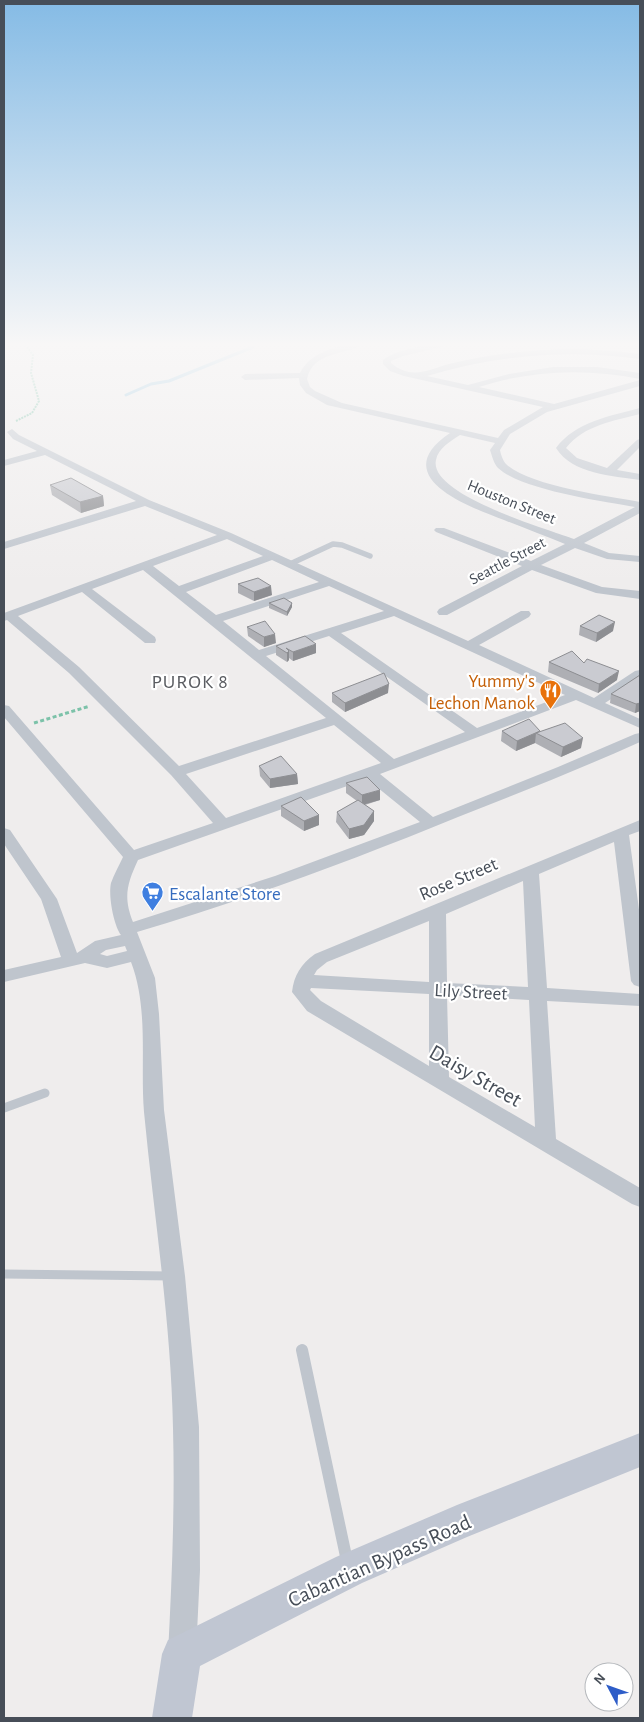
<svg xmlns="http://www.w3.org/2000/svg" width="644" height="1722" font-family="'Alegreya Sans',sans-serif">
	<style>
		.lines { fill: none; stroke-linecap: round; stroke-linejoin: round }
		.stream { stroke: #92c5e0; stroke-width: 3 }
		.path-far1 { stroke: #7cc2a9; stroke-width: 2; stroke-dasharray: 2 1; stroke-linecap: butt }
		.path { stroke: #7cc2a9; stroke-width: 3; stroke-dasharray: 4 2.5; stroke-linecap: butt }
		.service-far2 { stroke: #bfc5cd; stroke-width: 5.5 }
		.service-far1 { stroke: #bfc5cd; stroke-width: 9 }
		.service { stroke: #bfc5cd; stroke-width: 12 }
		.minor { fill: #bfc5cd; fill-rule: evenodd }
		.secondary { fill: #c0c6d2; fill-rule: evenodd }
		.wall { fill: #aeafb4 }
		.shaded-wall { fill: #8d8e92 }
		.building { fill: #cacbd1; stroke: #8d8e92 }
		.labels { text-anchor: middle; stroke-width: 4.5; stroke-linejoin: round; paint-order: stroke }
		.far-street-label { font-size: 16px; fill: #474e58; stroke: #fff }
		.food-label { font-size: 19px; fill: #c56008; stroke: #fff; text-anchor: end }
		.street-label { font-size: 19px; fill: #474e58; stroke: #fff }
		.shop-label { font-size: 19px; fill: #366cbe; stroke: #fff; text-anchor: start }
		.neighbourhood-label { font-size: 20px; letter-spacing: 1px; fill: #5a5c61; stroke: #fff }
		.near-street-label { font-size: 22px; fill: #474e58; stroke: #fff }
	</style>
	<rect width="100%" height="100%" fill="#efeded"/>
	<g class="lines">
		<path class="stream" d="M 126,395 L 151,384 L 169,381 L 253,347 L 255,344 L 253,343"/>
		<path class="path-far1" d="M 16,421 L 32,413 L 39,401 L 31,373 L 33,355 L 24,343"/>
		<path class="path" d="M 34,723 L 90,706"/>
		<path class="service-far2" d="M 290,564 L 333,544 L 342,545 L 370,556"/>
		<path class="service-far1" d="M 4,1108 L 45,1093
			M 4,1274 L 172,1276"/>
		<path class="service" d="M 302,1350 L 347,1561"/>
		<path class="minor" d="M 352,343 L 365,343 C 347,356 313,350 307,379 L 310,387 L 315,391 L 342,403 L 498,438 L 504,430 L 543,407 L 404,376 L 390,371 L 383,364 L 383,360 C 397,348 440,342 458,343 L 403,356 L 391,361 L 391,363 C 411,380 428,370 449,364 C 513,349 575,345 640,354 L 640,359 C 568,349 497,355 427,376 L 468,385 L 509,374 L 553,367 L 597,367 L 640,373 L 640,379 C 586,368 531,370 479,387 L 554,404 L 640,380 L 640,386 L 547,412 L 510,434 L 500,450 C 501,455 503,461 506,464 C 529,486 608,496 640,502 L 640,513 L 584,543 L 609,553 L 640,556 L 640,562 L 607,559 L 575,548 L 541,565 L 602,587 L 640,591 L 640,599 L 596,593 L 532,570 L 447,615 L 439,615 L 437,612 L 439,609 L 522,566 L 436,532 L 434,530 L 436,528 L 444,528 L 531,561 L 565,544 C 545,536 524,528 504,520 C 467,506 386,476 450,433 L 327,405 L 306,393 L 300,385 L 299,378 L 245,380 L 241,377 L 245,374 L 300,373 C 310,353 333,348 352,343 ZM 460,435 L 495,443 L 490,450 C 492,456 494,464 498,468 C 522,490 602,501 635,507 L 574,539 C 548,529 428,495 436,460 C 438,448 451,441 460,435 Z
			M 640,408 L 640,414 C 614,421 584,425 566,448 L 577,458 L 607,468 L 637,440 L 640,439 L 640,447 L 617,470 L 640,474 L 640,480 C 613,476 572,474 556,448 C 575,422 610,416 640,408 Z
			M 12,429 L 19,435 L 149,500 L 231,533 L 468,641 L 521,611 L 529,611 L 531,614 L 529,617 L 479,645 L 594,698 L 635,671 L 640,670 L 640,680 L 605,703 L 640,719 L 640,728 L 576,700 L 380,774 L 433,817 L 558,767 L 635,734 L 640,733 L 640,742 C 580,769 519,793 458,817 C 353,860 246,900 137,932 L 155,978 L 159,1014 L 164,1110 L 185,1276 L 199,1427 L 200,1570 L 196,1654 L 192,1664 L 182,1668 L 172,1664 L 168,1654 C 172,1579 175,1503 173,1428 C 171,1322 154,1217 144,1112 C 140,1063 149,1009 131,962 L 107,968 L 85,963 L 4,982 L 4,970 L 61,957 L 41,899 L 4,844 L 4,828 L 10,830 L 57,899 L 77,953 L 95,941 L 121,935 C 114,926 108,896 111,883 C 114,874 119,866 123,857 L 4,717 L 4,705 L 9,706 L 134,850 L 213,823 L 171,775 L 69,673 L 7,620 L 4,621 L 4,613 L 217,535 L 145,506 L 4,549 L 4,542 L 136,501 L 45,455 L 4,466 L 4,460 L 37,451 L 13,439 L 7,432 ZM 227,539 L 263,556 L 179,586 L 153,566 ZM 272,560 L 319,582 L 216,615 L 186,592 ZM 143,570 L 326,718 L 179,766 L 79,667 L 18,616 L 82,592 L 145,643 L 155,643 L 156,640 L 155,637 L 92,589 ZM 329,586 L 384,611 L 259,650 L 223,621 ZM 394,616 L 565,695 L 477,728 L 341,633 ZM 329,636 L 465,732 L 394,759 L 266,656 ZM 334,725 L 381,763 L 226,818 L 186,774 ZM 367,779 L 420,822 L 275,876 L 133,922 C 123,897 127,884 138,860 ZM 125,946 L 127,951 L 107,956 L 100,954 L 106,950 Z
			M 640,820 L 640,831 L 629,835 L 640,917 L 640,987 L 634,985 L 631,981 L 614,842 L 539,874 L 547,988 L 640,994 L 640,1006 L 547,1001 L 556,1139 L 640,1188 L 640,1207 L 632,1204 L 307,1011 L 292,992 C 294,975 301,964 315,954 ZM 523,881 L 528,987 L 447,983 L 446,914 ZM 429,921 L 429,982 L 314,975 L 317,970 L 327,962 ZM 311,988 L 429,994 L 429,1066 L 321,1001 L 310,990 ZM 447,995 L 529,1000 L 535,1127 L 449,1077 Z"/>
		<path class="secondary" d="M 640,1433 L 640,1467 L 467,1537 L 362,1583 L 200,1666 L 192,1718 L 152,1718 L 162,1654 L 168,1640 L 336,1557 L 457,1505 Z"/>
	</g>
	<path class="wall" d="M 50,485 L 103,496 L 104,506 L 81,513 L 52,495 Z
		M 238,584 L 272,595 L 254,601 L 238,593 Z
		M 269,603 L 292,603 L 292,607 L 287,616 L 269,608 Z
		M 580,626 L 613,631 L 596,642 L 579,635 Z
		M 247,627 L 276,643 L 264,647 L 248,636 Z
		M 276,646 L 316,653 L 293,661 L 289,658 L 289,660 L 287,662 L 276,655 Z
		M 549,662 L 584,663 L 617,680 L 598,693 L 548,672 Z
		M 640,675 L 640,711 L 635,713 L 610,703 L 611,694 Z
		M 332,693 L 388,693 L 345,712 L 332,702 Z
		M 502,731 L 540,731 L 581,748 L 561,757 L 535,743 L 516,751 L 501,741 Z
		M 259,766 L 297,774 L 298,784 L 270,788 L 260,776 Z
		M 346,783 L 380,800 L 365,805 L 374,811 L 374,821 L 364,835 L 349,839 L 336,822 L 337,812 L 357,801 L 346,793 Z
		M 281,806 L 319,815 L 319,825 L 304,831 L 281,816 Z"/>
	<path class="shaded-wall" d="M 103,496 L 104,506 L 81,513 L 80,502 Z
		M 271,586 L 272,595 L 254,601 L 254,592 Z
		M 292,603 L 292,607 L 287,616 L 287,612 Z
		M 615,622 L 613,631 L 596,642 L 597,633 Z
		M 275,634 L 276,643 L 264,647 L 264,637 Z
		M 316,644 L 316,653 L 293,661 L 293,652 Z
		M 289,651 L 289,660 L 287,662 L 287,653 Z
		M 619,671 L 617,680 L 598,693 L 599,684 Z
		M 389,684 L 388,693 L 345,712 L 345,703 Z
		M 640,703 L 640,711 L 635,713 L 636,704 Z
		M 536,733 L 535,743 L 516,751 L 517,741 Z
		M 583,738 L 581,748 L 561,757 L 563,747 Z
		M 297,774 L 298,784 L 270,788 L 270,779 Z
		M 380,790 L 380,800 L 362,805 L 362,795 Z
		M 374,811 L 374,821 L 364,835 L 349,839 L 349,829 Z
		M 319,815 L 319,825 L 304,831 L 304,821 Z"/>
	<path class="building" d="M 71,478 L 103,496 L 80,502 L 50,485 Z
		M 258,578 L 271,586 L 254,592 L 238,584 Z
		M 284,598 L 292,603 L 287,612 L 269,603 Z
		M 599,615 L 615,622 L 597,633 L 580,626 Z
		M 265,621 L 275,634 L 264,637 L 247,627 Z
		M 305,636 L 316,644 L 293,652 L 286,648 L 289,651 L 287,653 L 276,646 Z
		M 572,651 L 584,663 L 587,659 L 619,671 L 599,684 L 549,662 Z
		M 384,673 L 389,684 L 345,703 L 332,693 Z
		M 640,675 L 640,703 L 636,704 L 611,694 Z
		M 529,719 L 540,731 L 517,741 L 502,731 Z
		M 565,723 L 583,738 L 563,747 L 536,733 Z
		M 281,756 L 297,774 L 270,779 L 259,766 Z
		M 367,777 L 380,790 L 362,795 L 346,783 Z
		M 301,797 L 319,815 L 304,821 L 281,806 Z
		M 358,800 L 374,811 L 364,825 L 349,829 L 337,812 Z"/>
	<linearGradient id="sky" x2="0" y2="1"><stop stop-color="#85bbe5"/><stop offset="0.59" stop-color="#f8f7f7"/><stop offset="1" stop-color="#f8f7f7" stop-opacity="0"/></linearGradient>
	<rect width="644" height="584" fill="url(#sky)"/>
	<defs>
		<symbol id="restaurant-pin" viewBox="-11 -11 22 30"><path d="M0 17L-7.5 6A9.5 9.5 0 1 1 7.5 6Z" fill="#e8710a" stroke="#fff"/><path d="M-5-6h1v4h1v-4h1v4h1v-4h1v5L-1.5 .5V6h-2V.5L-5-1ZM5-6V6H3V1.5H1.5Q1.5-4 5-6Z" fill="#fff"/></symbol>
		<symbol id="supermarket-pin" viewBox="-11 -11 22 30"><path d="M0 17L-7.5 6A9.5 9.5 0 1 1 7.5 6Z" fill="#3f7fe0" stroke="#fff"/><path d="M-6-5.5h2.5l.6 2H6L4.5 2H-2.5L-4.4-4H-6ZM-1.5 3.2a1.3 1.3 0 1 0 .1 0ZM3 3.2a1.3 1.3 0 1 0 .1 0Z" fill="#fff"/></symbol>
	</defs>
	<g fill-rule="evenodd">
		<use href="#restaurant-pin" x="538" y="678" width="25" height="34"/>
		<use href="#supermarket-pin" x="140" y="880" width="25" height="34"/>
	</g>
	<g class="labels">
		<g class="far-street-label">
			<text transform="translate(512 501) rotate(22)" y="6">Houston Street</text>
			<text transform="translate(507 560) rotate(-28)" y="6">Seattle Street</text>
		</g>
		<g class="food-label">
			<text x="535" y="687">Yummy's<tspan x="535" dy="22">Lechon Manok</tspan></text>
		</g>
		<g class="street-label">
			<text transform="translate(458 878) rotate(-23)" y="7">Rose Street</text>
			<text transform="translate(471 991) rotate(3)" y="7">Lily Street</text>
		</g>
		<g class="shop-label">
			<text x="169" y="900">Escalante Store</text>
		</g>
		<g class="neighbourhood-label">
			<text x="190" y="688">PUROK 8</text>
		</g>
		<g class="near-street-label">
			<text transform="translate(476 1075) rotate(30)" y="8">Daisy Street</text>
			<text transform="translate(379 1560) rotate(-24)" y="8">Cabantian Bypass Road</text>
		</g>
	</g>
	<rect width="644" height="1722" fill="none" stroke="#474e58" stroke-width="10"/>
	<g transform="translate(609 1687) rotate(311)"><circle r="24" fill="#ffffff" stroke="#b5b8bc"/>
	<path d="M0-4L9 19L0 12L-9 19Z" fill="#2e5dc8"/>
	<text y="-8" font-size="14" font-weight="bold" text-anchor="middle" fill="#474e58">N</text>
	</g>
</svg>
